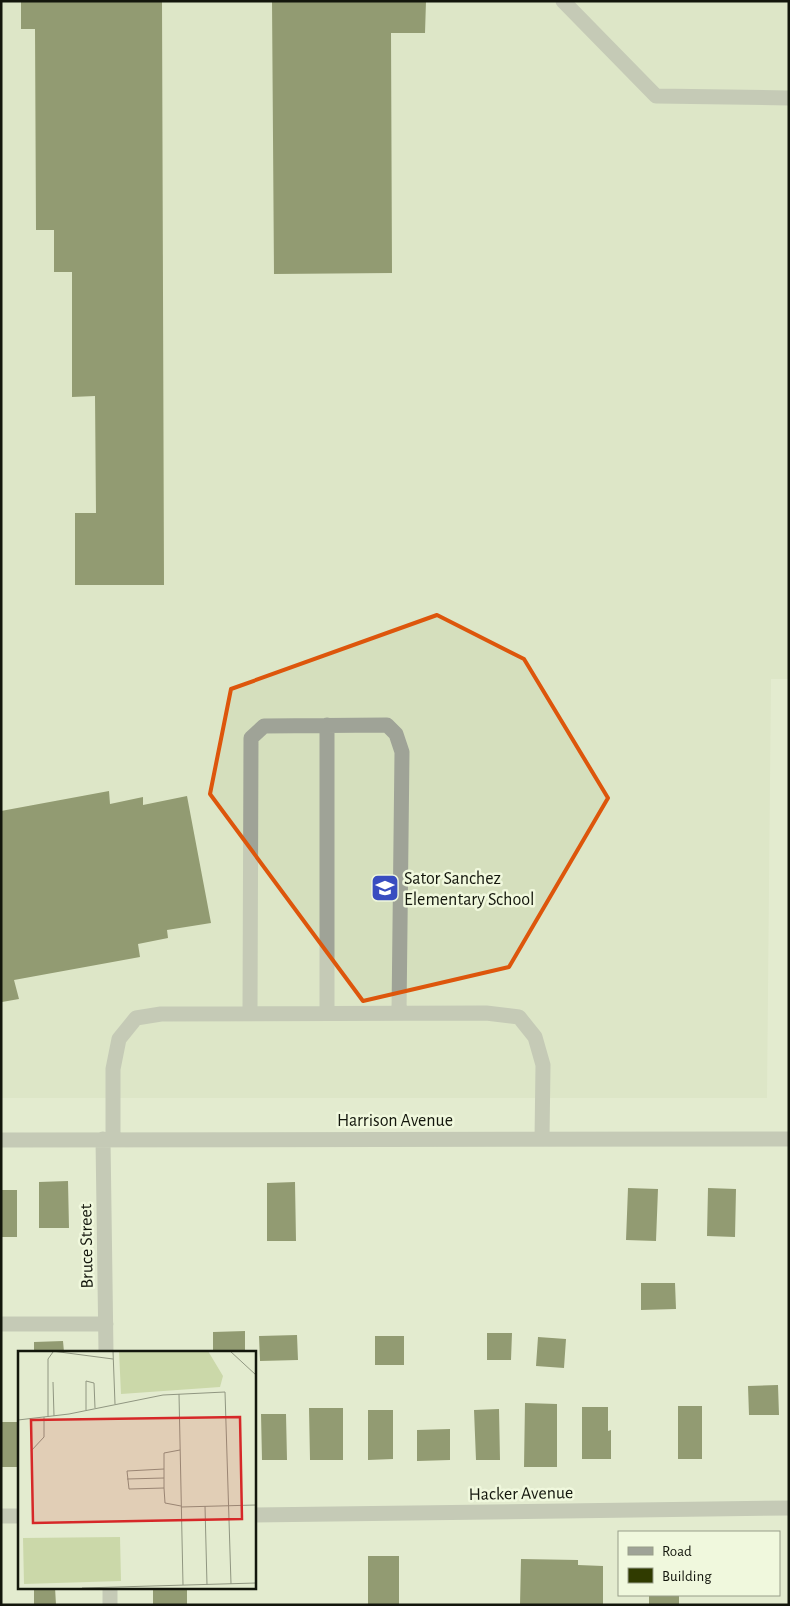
<svg xmlns="http://www.w3.org/2000/svg" width="790" height="1606" font-family="'Alegreya Sans',sans-serif">
	<style>
		.built { fill: #d5dfbd }
		.building { fill: #303b00 }
		.lines { fill: none; stroke-linecap: round; stroke-linejoin: round }
		.minor { stroke: #9fa397; stroke-width: 15 }
		.marked { fill: none; stroke: #dd560c; stroke-width: 4; stroke-linejoin: round }
		.labels { text-anchor: middle; stroke-width: 5; stroke-linejoin: round; paint-order: stroke }
		.poi-label { font-size: 18px; fill: #13160c; stroke: #f0f8dd; text-anchor: start }
		.street-label { font-size: 18px; fill: #13160c; stroke: #f0f8dd }
		.inset-road { fill: none; stroke: #909681; stroke-width: 1 }
		.view { fill: #d62828; fill-opacity: 0.15; stroke: #d62828; stroke-width: 2.5 }
		.inset-edge { fill: none; stroke: #13160c; stroke-width: 2.5 }
	</style>
	<rect width="100%" height="100%" fill="#e3ebcf"/>
	<path class="built" d="M 1,1 L 789,1 L 789,679 L 771,679 L 767,1098 L 1,1098 Z"/>
	<path class="building" d="M 21,1 L 162,1 L 164,585 L 75,585 L 75,513 L 96,513 L 95,396 L 72,397 L 72,272 L 54,272 L 54,230 L 36,230 L 35,29 L 21,29 Z
		M 272,1 L 426,1 L 425,33 L 391,33 L 392,273 L 274,274 Z
		M 109,791 L 110,804 L 143,797 L 143,805 L 187,796 L 211,923 L 167,930 L 168,938 L 138,944 L 140,957 L 14,980 L 19,999 L 2,1002 L 1,811 Z
		M 68,1181 L 69,1228 L 39,1228 L 39,1182 Z
		M 295,1182 L 296,1241 L 267,1241 L 267,1183 Z
		M 628,1188 L 658,1189 L 656,1241 L 626,1240 Z
		M 708,1188 L 736,1189 L 735,1237 L 707,1236 Z
		M 1,1190 L 17,1190 L 17,1237 L 1,1237 Z
		M 641,1283 L 675,1283 L 676,1309 L 641,1310 Z
		M 245,1331 L 245,1352 L 213,1352 L 213,1332 Z
		M 487,1333 L 512,1333 L 511,1360 L 487,1360 Z
		M 297,1335 L 298,1360 L 260,1361 L 259,1336 Z
		M 375,1336 L 404,1336 L 404,1365 L 375,1365 Z
		M 538,1337 L 566,1339 L 564,1368 L 536,1366 Z
		M 63,1341 L 64,1352 L 34,1352 L 34,1342 Z
		M 778,1385 L 779,1415 L 749,1415 L 748,1386 Z
		M 525,1403 L 557,1404 L 557,1467 L 524,1467 Z
		M 678,1406 L 702,1406 L 702,1459 L 678,1459 Z
		M 582,1407 L 608,1407 L 608,1431 L 611,1430 L 611,1459 L 582,1459 Z
		M 309,1408 L 343,1408 L 343,1460 L 310,1460 Z
		M 499,1409 L 500,1460 L 476,1460 L 474,1410 Z
		M 368,1410 L 393,1410 L 393,1459 L 368,1460 Z
		M 261,1414 L 286,1414 L 287,1460 L 262,1460 Z
		M 1,1422 L 19,1422 L 19,1467 L 1,1467 Z
		M 450,1429 L 450,1460 L 417,1461 L 417,1430 Z
		M 368,1556 L 399,1556 L 399,1605 L 368,1605 Z
		M 521,1559 L 578,1560 L 578,1565 L 603,1566 L 603,1605 L 520,1605 Z
		M 34,1587 L 55,1587 L 56,1605 L 34,1605 Z
		M 153,1587 L 187,1587 L 187,1605 L 153,1605 Z
		M 649,1595 L 679,1595 L 679,1604 L 649,1604 Z"/>
	<g class="lines">
		<path class="minor" d="M 563,1 L 656,96 L 789,98
			M 327,725 L 327,1013
			M 250,1013 L 251,738 L 264,726 L 387,725 L 396,734 L 402,752 L 399,1013
			M 103,1139 L 106,1352
			M 113,1139 L 113,1069 L 119,1039 L 136,1018 L 161,1014 L 486,1013 L 519,1017 L 535,1037 L 543,1065 L 542,1139
			M 1,1140 L 789,1139
			M 1,1324 L 106,1324
			M 254,1515 L 789,1508
			M 1,1516 L 19,1516
			M 110,1587 L 110,1605"/>
	</g>
	<path d="M0 0H790V1606H0ZM 437,615 L 524,659 L 608,798 L 509,967 L 363,1001 L 210,794 L 231,689 Z" fill="#e3ebcf" fill-opacity=".55" fill-rule="evenodd"/>
	<path class="marked" d="M 437,615 L 524,659 L 608,798 L 509,967 L 363,1001 L 210,794 L 231,689 Z"/>
	<defs>
		<symbol id="school-square" viewBox="-11 -11 22 22"><rect x="-9" y="-9" width="18" height="18" rx="4" fill="#394dc0" stroke="#f0f8dd"/><path d="M0-5L7-2L0 1L-7-2ZM-4 1L0 2.5L4 1V4Q0 6-4 4Z" fill="#fff"/></symbol>
	</defs>
	<g fill-rule="evenodd">
		<use href="#school-square" x="369" y="872" width="32" height="32"/>
	</g>
	<g class="labels">
		<g class="poi-label">
			<text x="404" y="884">Sator Sanchez<tspan x="404" dy="21">Elementary School</tspan></text>
		</g>
		<g class="street-label">
			<text x="395" y="1126">Harrison Avenue</text>
			<text transform="translate(86 1246) rotate(-91)" y="6">Bruce Street</text>
			<text transform="translate(521 1493) rotate(-1)" y="6">Hacker Avenue</text>
		</g>
	</g>
	<g transform="translate(18 1351)">
		<rect width="238" height="238" fill="#e3ebcf"/>
		<path d="M 101,0 L 190,0 L 205,25 L 202,36 L 103,43 ZM 102,186 L 103,230 L 6,233 L 5,187 Z" fill="#cbd8a9"/>
		<path class="inset-road" d="M 34,0 L 95,8M 95,0 L 97,53M 212,0 L 238,24M 35,31 L 36,65M 161,43 L 165,234M 68,59 L 68,30 L 76,32 L 77,57M 30,66 L 30,8 L 35,1M 0,69 L 51,63 L 145,44 L 207,41 L 213,233M 162,99 L 146,102 L 146,137 L 147,152 L 163,155M 13,100 L 26,86 L 26,66M 146,118 L 109,120 L 111,138 L 146,137M 109,128 L 146,127M 187,155 L 189,234M 163,156 L 238,154M 64,237 L 238,232"/>
		<path class="view" d="M 222,66 L 224,168 L 15,172 L 13,69 Z"/>
		<rect width="238" height="238" class="inset-edge"/>
	</g>
	<rect width="790" height="1606" fill="none" stroke="#13160c" stroke-width="5"/>
	<rect x="618" y="1531" width="162" height="65" fill="#f0f8dd" stroke="#989e89"/>
	<rect x="628" y="1547" width="25" height="8" fill="#9fa397" stroke="#989e89"/>
	<text x="662" y="1556" font-size="15" fill="#13160c">Road</text>
	<rect x="628" y="1568" width="25" height="15" fill="#303b00" stroke="#989e89"/>
	<text x="662" y="1581" font-size="15" fill="#13160c">Building</text>
</svg>
